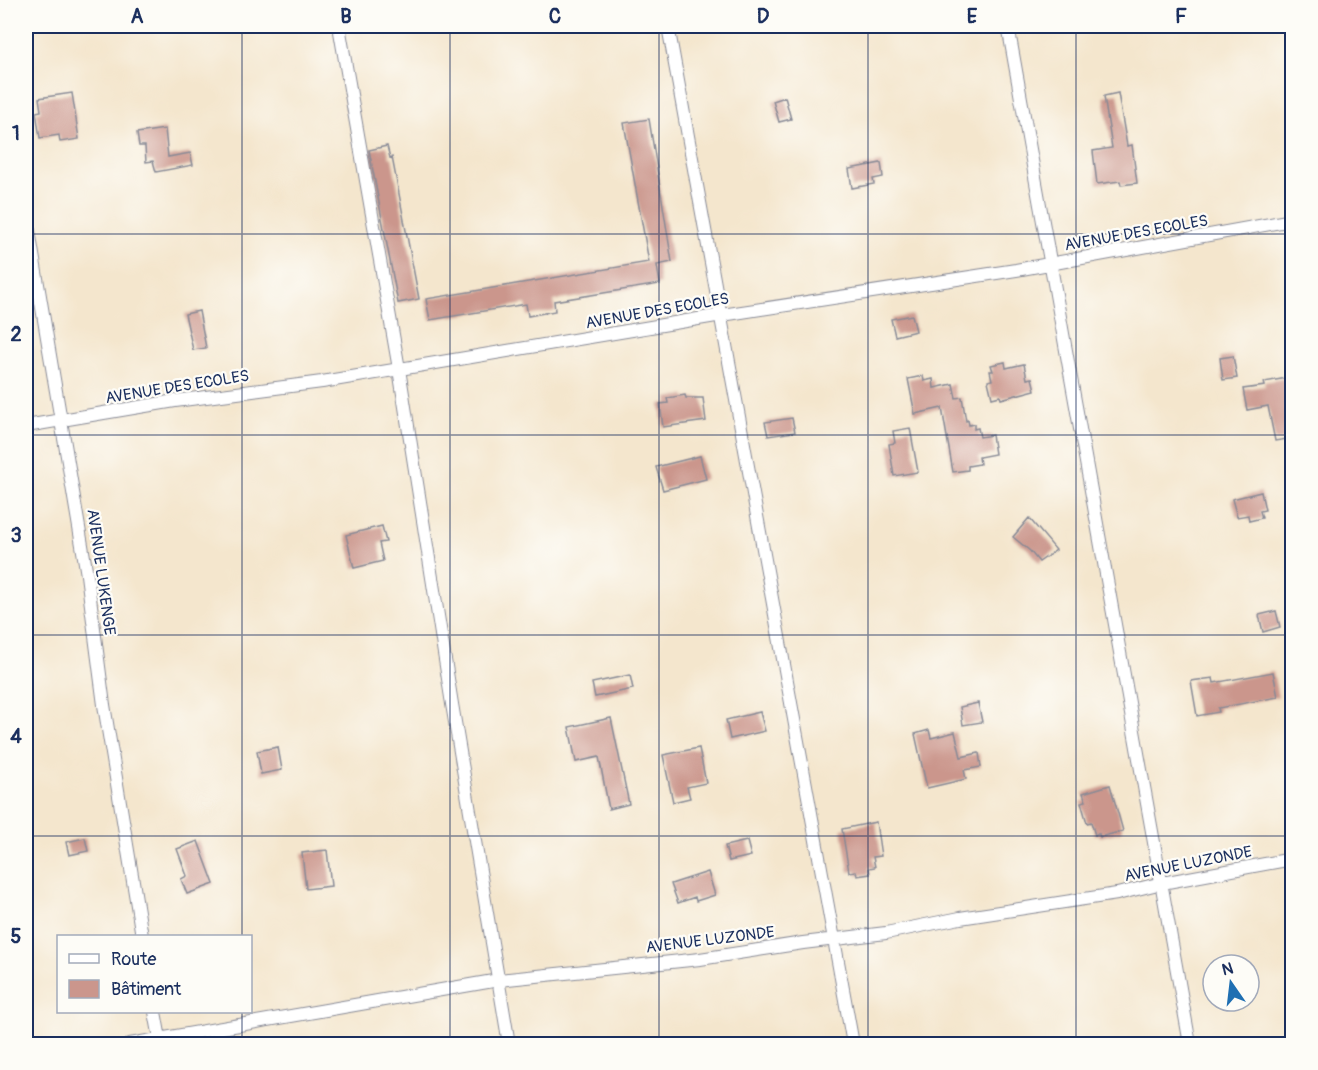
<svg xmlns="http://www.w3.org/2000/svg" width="1318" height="1070" font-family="Pangolin,sans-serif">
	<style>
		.building { fill: #cb968c }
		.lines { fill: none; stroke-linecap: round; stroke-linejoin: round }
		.minor-casing { stroke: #888a96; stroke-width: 14 }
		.minor { stroke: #fff; stroke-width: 12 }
		.grid { fill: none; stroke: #1b2f5e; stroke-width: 1.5; stroke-opacity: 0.55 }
		.labels { text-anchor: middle; stroke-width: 4.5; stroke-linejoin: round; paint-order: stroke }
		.street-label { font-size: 16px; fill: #1b2f5e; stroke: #fdfcf7 }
		.neatline { fill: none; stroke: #1b2f5e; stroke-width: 2 }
		.grid-label { font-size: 20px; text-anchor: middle; font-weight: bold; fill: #1b2f5e }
	</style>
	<rect width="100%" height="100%" fill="#fdfcf7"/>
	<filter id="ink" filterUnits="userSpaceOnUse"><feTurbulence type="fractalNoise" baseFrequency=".0167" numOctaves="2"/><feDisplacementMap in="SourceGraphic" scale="12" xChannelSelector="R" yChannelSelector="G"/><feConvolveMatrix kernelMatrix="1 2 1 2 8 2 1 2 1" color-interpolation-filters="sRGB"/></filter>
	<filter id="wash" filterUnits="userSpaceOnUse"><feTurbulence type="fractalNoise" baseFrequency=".008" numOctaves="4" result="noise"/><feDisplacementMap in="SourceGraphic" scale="24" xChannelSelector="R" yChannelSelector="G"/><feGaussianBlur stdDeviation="1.35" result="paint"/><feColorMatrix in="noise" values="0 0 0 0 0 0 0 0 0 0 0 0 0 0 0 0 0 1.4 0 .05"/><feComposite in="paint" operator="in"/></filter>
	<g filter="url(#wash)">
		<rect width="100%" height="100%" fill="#f4e6cd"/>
		<g id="blocks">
			<path class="building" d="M 72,93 L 79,139 L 60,142 L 59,135 L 40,138 L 36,112 L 41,111 L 39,98 Z
				M 1118,93 L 1127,146 L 1132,145 L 1137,183 L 1121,185 L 1120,181 L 1097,184 L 1093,151 L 1112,148 L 1104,96 Z
				M 785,97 L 791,119 L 779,122 L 773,101 Z
				M 649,119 L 672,262 L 657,265 L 660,284 L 554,301 L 555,311 L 528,316 L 526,304 L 430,320 L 426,299 L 649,262 L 624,123 Z
				M 165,129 L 168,157 L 190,153 L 193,165 L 156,172 L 153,161 L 146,162 L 145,146 L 139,146 L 137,133 Z
				M 387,146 L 390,158 L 392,157 L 419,299 L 398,303 L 369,150 Z
				M 881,163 L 883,177 L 873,179 L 874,184 L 852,188 L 849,169 Z
				M 199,311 L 206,348 L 193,350 L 185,314 Z
				M 912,315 L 916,331 L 895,336 L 891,319 Z
				M 1233,356 L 1237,378 L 1223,380 L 1220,358 Z
				M 1005,362 L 1006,368 L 1024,364 L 1027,379 L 1032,378 L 1035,390 L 1001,399 L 1000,396 L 992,398 L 988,381 L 992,380 L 990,371 L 993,371 L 991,365 Z
				M 923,376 L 924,381 L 933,379 L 934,388 L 953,384 L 956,398 L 962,397 L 966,421 L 968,420 L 969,425 L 974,424 L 974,429 L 978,428 L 980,437 L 992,435 L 995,454 L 979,457 L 980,464 L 968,466 L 968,470 L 953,472 L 942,408 L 915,414 L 908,379 Z
				M 1293,377 L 1293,438 L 1275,441 L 1268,406 L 1247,410 L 1243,389 L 1265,386 L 1264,382 Z
				M 685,395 L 686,398 L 703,398 L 706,421 L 663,427 L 660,404 L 668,403 L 667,398 Z
				M 792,418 L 795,432 L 768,436 L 765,422 Z
				M 910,428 L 918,472 L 894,476 L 889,444 L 895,443 L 893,431 Z
				M 700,456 L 706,479 L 663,490 L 656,467 Z
				M 1261,492 L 1265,510 L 1260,511 L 1262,518 L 1249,521 L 1248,515 L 1237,517 L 1232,499 Z
				M 1029,518 L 1056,550 L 1039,562 L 1030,551 L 1013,537 Z
				M 382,526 L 386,542 L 379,543 L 383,561 L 354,568 L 346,535 Z
				M 1276,611 L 1280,627 L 1263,632 L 1259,615 Z
				M 1273,672 L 1278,697 L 1218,708 L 1219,712 L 1197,716 L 1191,681 L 1213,678 L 1214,683 Z
				M 630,675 L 633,689 L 595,697 L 592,683 Z
				M 978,703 L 982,722 L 963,725 L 960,707 Z
				M 760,712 L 765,731 L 730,739 L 726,720 Z
				M 611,718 L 629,804 L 609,809 L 599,757 L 576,762 L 569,727 Z
				M 929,730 L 931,738 L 955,732 L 961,757 L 979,753 L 981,767 L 964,770 L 966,779 L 927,788 L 915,734 Z
				M 278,747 L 282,770 L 261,774 L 257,751 Z
				M 699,748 L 706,783 L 687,787 L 690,798 L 673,802 L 663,755 Z
				M 1110,785 L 1123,831 L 1100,837 L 1099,834 L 1095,835 L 1091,822 L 1087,823 L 1081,802 L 1086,801 L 1083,793 Z
				M 876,822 L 881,856 L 873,857 L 875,867 L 869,868 L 870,874 L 857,876 L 856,871 L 849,872 L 842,829 Z
				M 85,838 L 88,851 L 69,855 L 66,842 Z
				M 198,841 L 214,884 L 187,894 L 181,879 L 187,876 L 177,849 Z
				M 747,841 L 751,856 L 729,861 L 725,846 Z
				M 327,850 L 331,886 L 306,889 L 302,853 Z
				M 708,872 L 715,895 L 696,901 L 695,897 L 678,903 L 671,884 Z"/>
		</g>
	</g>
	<g filter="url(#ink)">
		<use href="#blocks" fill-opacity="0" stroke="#888a96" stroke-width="1.5"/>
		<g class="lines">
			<defs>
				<path id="minor" d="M 339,26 L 399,369 L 452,704 L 509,1044
					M 668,26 L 853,1044
					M 1008,26 L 1190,1044
					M 26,213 L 87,575 L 104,705 L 142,936
					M 26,426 L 175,401 L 322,382 L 722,315 L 1016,270 L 1292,220
					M 155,1012 L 161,1044
					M 130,1044 L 499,980 L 700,959 L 803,943 L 886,933 L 960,918 L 1117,894 L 1162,883 L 1292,859"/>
			</defs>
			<use href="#minor" class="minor-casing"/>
			<use href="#minor" class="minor"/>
		</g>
	</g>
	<path class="grid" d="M 242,26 L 242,936M 450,26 L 450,1044M 659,26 L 659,1044M 868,26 L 868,1044M 1076,26 L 1076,1044M 26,234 L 1292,234M 26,435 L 1292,435M 26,635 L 1292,635M 26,836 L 1292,836M 242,1012 L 242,1044"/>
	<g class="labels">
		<g class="street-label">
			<text transform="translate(1136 232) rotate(-10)" y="6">AVENUE DES ECOLES</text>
			<text transform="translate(657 310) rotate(-10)" y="6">AVENUE DES ECOLES</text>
			<text transform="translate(177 386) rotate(-9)" y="6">AVENUE DES ECOLES</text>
			<text transform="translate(102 572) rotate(82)" y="6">AVENUE LUKENGE</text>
			<text transform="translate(1188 863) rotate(-11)" y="6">AVENUE LUZONDE</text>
			<text transform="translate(710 939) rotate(-7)" y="6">AVENUE LUZONDE</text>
		</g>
	</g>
	<rect width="1318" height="1070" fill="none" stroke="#fdfcf7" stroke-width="66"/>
	<rect x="57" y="935" width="195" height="78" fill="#fdfcf7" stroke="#a3aaba" stroke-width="1.5"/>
	<rect x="69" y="954" width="30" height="9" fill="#ffffff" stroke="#a3aaba" stroke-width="1.5"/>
	<text x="111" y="965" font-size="18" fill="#1b2f5e">Route</text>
	<rect x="69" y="980" width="30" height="18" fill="#cb968c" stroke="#a3aaba" stroke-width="1.5"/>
	<text x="111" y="995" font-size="18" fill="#1b2f5e">Bâtiment</text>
	<g transform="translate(1231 983) rotate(346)"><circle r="28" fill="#fdfcf7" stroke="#a3aaba" stroke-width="1.5"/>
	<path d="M0-4.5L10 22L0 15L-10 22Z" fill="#1f6fb2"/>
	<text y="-9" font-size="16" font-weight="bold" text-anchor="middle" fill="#1b2f5e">N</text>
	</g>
	<rect x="33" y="33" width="1252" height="1004" class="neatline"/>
	<g class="grid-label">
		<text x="137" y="23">A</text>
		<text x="346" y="23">B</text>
		<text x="555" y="23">C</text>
		<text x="763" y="23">D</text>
		<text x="972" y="23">E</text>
		<text x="1181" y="23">F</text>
		<text x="16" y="140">1</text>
		<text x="16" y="341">2</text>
		<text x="16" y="542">3</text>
		<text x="16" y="743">4</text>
		<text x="16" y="943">5</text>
	</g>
</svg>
